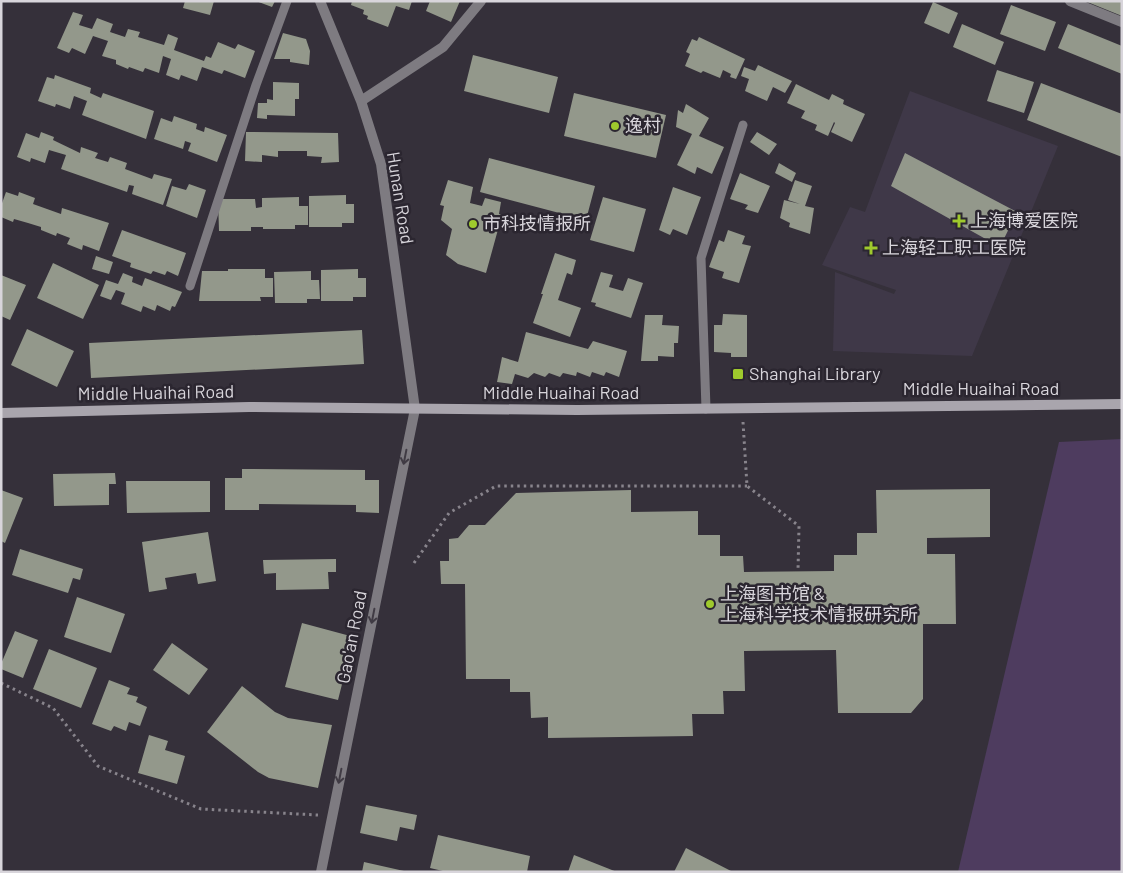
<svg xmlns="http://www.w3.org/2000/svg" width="1123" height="873" font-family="Barlow,'Noto Sans SC',sans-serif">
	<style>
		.built { fill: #3f3848 }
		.green { fill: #4e3c5f }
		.building { fill: #93988b }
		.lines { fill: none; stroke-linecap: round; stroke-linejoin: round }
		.path { stroke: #88848c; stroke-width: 3; stroke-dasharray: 2.5 4; stroke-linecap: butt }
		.lane { stroke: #7e7b81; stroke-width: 9 }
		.street { stroke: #7e7b81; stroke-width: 10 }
		.secondary { stroke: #a9a5ad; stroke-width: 10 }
		.oneway { stroke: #403b44 }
		.poi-dot { fill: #9fca2d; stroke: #2b2630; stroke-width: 2 }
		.labels { text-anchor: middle; stroke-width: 5; stroke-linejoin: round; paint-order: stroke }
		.poi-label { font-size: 18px; fill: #d8d5db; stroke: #2b2630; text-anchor: start }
		.street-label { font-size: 18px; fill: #d8d5db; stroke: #2b2630 }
	</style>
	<rect width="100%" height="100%" fill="#35303a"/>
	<path class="built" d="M 910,91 L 1058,146 L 972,356 L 833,351 L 835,272 L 894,294 L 896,290 L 822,265 L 850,207 L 865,212 Z"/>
	<path class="green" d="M 1122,439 L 1122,872 L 958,872 L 1059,442 Z"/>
	<path class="building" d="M 185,1 L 214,1 L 210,15 L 183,8 Z
		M 256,1 L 275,1 L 272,7 Z
		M 352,1 L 412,1 L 409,10 L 396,6 L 388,27 L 367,19 L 368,16 L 363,14 L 364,10 L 351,5 Z
		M 430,1 L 460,1 L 451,22 L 426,11 Z
		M 1085,1 L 1122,1 L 1122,16 Z
		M 933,2 L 958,13 L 949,34 L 924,23 Z
		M 1011,5 L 1056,22 L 1045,51 L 1000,34 Z
		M 73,12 L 83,15 L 79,25 L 92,29 L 97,18 L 113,24 L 110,32 L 125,37 L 128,29 L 140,32 L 138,37 L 164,45 L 168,34 L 178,38 L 174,50 L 204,61 L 206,56 L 211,58 L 218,42 L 235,49 L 238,44 L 255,51 L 245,78 L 224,70 L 222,74 L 202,67 L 197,81 L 181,75 L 179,80 L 166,75 L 171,59 L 163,56 L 159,73 L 145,68 L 143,72 L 129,67 L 128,69 L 116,64 L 116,60 L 102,56 L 108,41 L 93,36 L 85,54 L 72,48 L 69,53 L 57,48 Z
		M 962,24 L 1004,42 L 995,65 L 953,47 Z
		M 1068,24 L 1122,46 L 1122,74 L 1058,48 Z
		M 283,33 L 306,39 L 310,51 L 309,65 L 290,62 L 290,59 L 274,59 Z
		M 699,37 L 745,59 L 736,79 L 730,77 L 731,74 L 723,70 L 720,78 L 703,71 L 701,73 L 685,66 L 690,54 L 686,52 L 692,39 L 697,41 Z
		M 473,55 L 558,77 L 549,113 L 464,91 Z
		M 758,65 L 792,81 L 785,93 L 773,87 L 767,101 L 745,91 L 749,79 L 741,76 L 744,67 L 755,71 Z
		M 997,70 L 1034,82 L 1024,113 L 987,101 Z
		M 55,75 L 91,88 L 90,93 L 101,98 L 103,93 L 154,111 L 146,139 L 82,115 L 87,101 L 74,96 L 70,109 L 56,104 L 55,107 L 38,101 L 47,77 L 54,79 Z
		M 273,82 L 299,83 L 299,99 L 295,99 L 295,116 L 267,115 L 267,119 L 257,118 L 258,103 L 267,103 L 267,99 L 273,100 Z
		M 1041,83 L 1122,114 L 1122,157 L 1027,120 Z
		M 796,84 L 829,100 L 832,94 L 844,100 L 843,104 L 865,114 L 852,142 L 831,132 L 835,123 L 834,122 L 828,136 L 815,130 L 817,125 L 801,118 L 805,111 L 787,103 Z
		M 574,93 L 666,115 L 656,158 L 564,136 Z
		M 686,104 L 709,118 L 699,136 L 724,147 L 712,174 L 697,167 L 695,174 L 677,165 L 692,134 L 676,127 L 678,110 L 683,113 Z
		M 174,116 L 197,124 L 196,129 L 204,132 L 205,127 L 227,135 L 217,162 L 188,151 L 191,143 L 185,141 L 183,149 L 154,139 L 161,118 L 172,122 Z
		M 41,132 L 54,137 L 53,140 L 80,153 L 81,147 L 98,153 L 95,158 L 108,162 L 110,157 L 127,163 L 125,169 L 152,179 L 154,174 L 172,179 L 163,205 L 132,194 L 134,186 L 129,185 L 127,192 L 61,169 L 66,155 L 49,150 L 45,163 L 31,158 L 30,162 L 17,157 L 26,133 L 39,138 Z
		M 246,132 L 338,133 L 339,162 L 321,163 L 322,157 L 307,156 L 307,151 L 278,151 L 278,157 L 262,155 L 262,162 L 245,161 Z
		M 757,132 L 777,144 L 769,155 L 750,142 Z
		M 905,153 L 1017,212 L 1000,247 L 891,186 Z
		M 489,158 L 595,186 L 586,220 L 480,192 Z
		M 779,163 L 796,173 L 792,182 L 775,173 Z
		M 740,173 L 770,186 L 758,213 L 745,209 L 748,205 L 730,199 Z
		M 448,180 L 473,187 L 470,203 L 482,206 L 485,198 L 501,202 L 499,214 L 502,215 L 486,273 L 458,264 L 446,255 L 452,229 L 441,220 L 444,206 L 440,205 Z
		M 795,180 L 812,186 L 805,206 L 814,208 L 810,234 L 789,227 L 790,223 L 780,218 L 784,200 L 800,204 L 788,200 Z
		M 189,184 L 206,190 L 197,218 L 166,206 L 172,186 L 186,190 Z
		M 673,187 L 701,197 L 687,235 L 673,229 L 670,235 L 659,230 Z
		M 6,192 L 18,196 L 19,192 L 35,198 L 33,204 L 61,214 L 62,208 L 109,223 L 99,251 L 83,245 L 82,250 L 67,244 L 70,238 L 57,233 L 56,236 L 41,230 L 41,227 L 28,223 L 14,219 L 13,222 L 1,217 L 1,206 Z
		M 346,195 L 346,204 L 354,204 L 354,223 L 342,223 L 342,227 L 309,227 L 309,196 Z
		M 299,197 L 299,206 L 308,206 L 308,225 L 295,225 L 295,229 L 263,229 L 263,227 L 251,227 L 251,231 L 219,231 L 218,199 L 255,199 L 256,208 L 262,207 L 262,198 Z
		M 603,197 L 646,209 L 634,252 L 590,240 Z
		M 122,230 L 186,253 L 178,276 L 167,271 L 165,275 L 153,271 L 151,274 L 130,267 L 131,263 L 112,256 Z
		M 728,230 L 745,236 L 742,244 L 751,246 L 739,283 L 722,278 L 724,272 L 709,267 L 719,240 L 724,242 Z
		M 555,253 L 576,260 L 572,275 L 567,273 L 558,300 L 581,308 L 570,337 L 533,323 L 543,294 L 541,294 Z
		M 96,256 L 113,262 L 109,274 L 92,269 Z
		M 53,263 L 99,285 L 83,319 L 37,298 Z
		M 228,269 L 265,269 L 265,278 L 273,278 L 273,297 L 260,297 L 261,301 L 199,301 L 202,271 L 228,271 Z
		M 358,269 L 358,278 L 366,278 L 366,297 L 353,297 L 353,301 L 321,301 L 321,270 Z
		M 311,271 L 311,280 L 319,280 L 320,299 L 307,299 L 307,303 L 275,303 L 274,272 Z
		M 601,272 L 613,275 L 609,287 L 623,291 L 628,278 L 643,283 L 631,318 L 595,306 L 596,303 L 591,302 Z
		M 123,273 L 133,277 L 132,282 L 142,286 L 145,278 L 182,292 L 175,307 L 172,306 L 170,311 L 157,305 L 155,311 L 143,306 L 141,312 L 121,304 L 125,293 L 116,290 L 111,300 L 100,296 L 106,280 L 118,284 Z
		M 1,275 L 26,285 L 10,320 L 1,316 Z
		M 723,314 L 747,315 L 747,357 L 731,357 L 731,353 L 714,352 L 714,325 L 722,325 Z
		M 645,315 L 663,315 L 662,325 L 679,326 L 678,343 L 674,343 L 674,357 L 658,356 L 658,361 L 641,361 Z
		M 27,329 L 74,351 L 57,387 L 11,365 Z
		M 362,330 L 364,364 L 91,378 L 89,343 Z
		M 526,332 L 588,349 L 593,341 L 627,351 L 619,377 L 606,372 L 604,376 L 592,372 L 590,377 L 577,372 L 576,376 L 563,373 L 560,377 L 549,373 L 545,377 L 534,373 L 528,378 L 515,374 L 512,384 L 497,382 L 502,357 L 518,362 Z
		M 242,469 L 365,470 L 365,480 L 379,480 L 379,513 L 356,512 L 356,505 L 259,504 L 259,510 L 225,510 L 225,478 L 242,478 Z
		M 115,473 L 116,484 L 109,484 L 109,505 L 54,506 L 53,474 Z
		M 126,481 L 210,481 L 210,512 L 127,513 Z
		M 990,489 L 990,537 L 927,538 L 927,554 L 955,554 L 956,624 L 923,624 L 923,699 L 911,713 L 838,713 L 836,650 L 744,651 L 745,691 L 723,691 L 724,714 L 692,714 L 693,736 L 548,738 L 548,717 L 531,718 L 530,692 L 510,692 L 510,679 L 466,679 L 465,584 L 441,584 L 440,561 L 449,561 L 449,539 L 458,538 L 469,525 L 485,525 L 516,493 L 631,490 L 631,512 L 698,511 L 698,535 L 720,535 L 720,556 L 743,556 L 744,572 L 834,571 L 834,555 L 857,555 L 857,533 L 877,533 L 876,490 Z
		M 1,490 L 23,498 L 5,543 L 1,541 Z
		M 208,532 L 216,581 L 198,584 L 196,573 L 165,578 L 167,589 L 149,592 L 142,542 Z
		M 20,549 L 83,569 L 80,580 L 73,578 L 68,593 L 12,575 Z
		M 336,559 L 336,572 L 328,572 L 329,589 L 276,590 L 276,573 L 264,574 L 263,560 Z
		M 77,597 L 125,614 L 111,653 L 64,637 Z
		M 302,623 L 354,637 L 338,700 L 285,687 Z
		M 15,631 L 38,640 L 23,678 L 1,669 L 1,664 Z
		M 172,643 L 208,669 L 189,695 L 153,670 Z
		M 49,649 L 97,668 L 81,708 L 33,689 Z
		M 109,680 L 130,688 L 127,694 L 138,697 L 136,702 L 147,707 L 140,726 L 129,722 L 126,731 L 114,726 L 111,731 L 92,724 Z
		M 242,686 L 275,712 L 288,718 L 332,725 L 318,788 L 269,778 L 258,772 L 207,732 Z
		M 149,735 L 168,741 L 165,750 L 185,756 L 177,784 L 138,773 Z
		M 366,805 L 417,815 L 414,830 L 400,827 L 397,841 L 360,833 Z
		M 438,835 L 530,856 L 527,872 L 447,872 L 430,868 Z
		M 686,848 L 733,872 L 674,872 Z
		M 574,855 L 617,872 L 568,872 Z
		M 364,862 L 404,871 L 404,872 L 362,872 Z"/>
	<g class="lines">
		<path class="path" d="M 743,422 L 747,486 L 799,526 L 798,571
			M 414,563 L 449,513 L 496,486 L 747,486
			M 1,683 L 53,708 L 98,766 L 201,809 L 318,815"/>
		<path class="lane" d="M 190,286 L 256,85 L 287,1
			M 706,409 L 701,258 L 743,125"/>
		<path class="street" d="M 320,1 L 361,101 L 381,164 L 415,409 L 321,872
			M 1070,1 L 1122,22
			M 361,101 L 443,47 L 481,1"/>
		<path class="secondary" d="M 1,413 L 249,407 L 577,410 L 1122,404"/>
	</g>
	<defs><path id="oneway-shaft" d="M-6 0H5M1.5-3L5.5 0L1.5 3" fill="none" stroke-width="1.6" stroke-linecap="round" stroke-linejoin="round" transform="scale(1.25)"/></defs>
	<g class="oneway">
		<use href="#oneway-shaft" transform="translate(405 457) rotate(101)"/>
		<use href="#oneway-shaft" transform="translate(373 616) rotate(101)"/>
		<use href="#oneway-shaft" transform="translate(340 776) rotate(101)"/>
	</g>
	<g class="poi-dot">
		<circle cx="615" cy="126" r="5"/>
		<path d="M956.5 213.5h5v5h5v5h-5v5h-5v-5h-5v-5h5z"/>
		<circle cx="473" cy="224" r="5"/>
		<path d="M868.5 240.5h5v5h5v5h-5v5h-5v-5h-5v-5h5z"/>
		<rect x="732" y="368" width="12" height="12" rx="2.5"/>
		<circle cx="710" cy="604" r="5"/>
	</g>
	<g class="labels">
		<g class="poi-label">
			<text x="625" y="132">逸村</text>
			<text x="970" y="227">上海博爱医院</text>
			<text x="483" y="230">市科技情报所</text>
			<text x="882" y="254">上海轻工职工医院</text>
			<text x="749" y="380">Shanghai Library</text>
			<text x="720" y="600">上海图书馆 &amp;<tspan x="720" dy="21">上海科学技术情报研究所</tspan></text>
		</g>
		<g class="street-label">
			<text transform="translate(400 198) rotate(81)" y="6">Hunan Road</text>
			<text x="981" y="395">Middle Huaihai Road</text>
			<text transform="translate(156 393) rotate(-1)" y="6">Middle Huaihai Road</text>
			<text x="561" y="399">Middle Huaihai Road</text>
			<text transform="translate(352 637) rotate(-79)" y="6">Gao'an Road</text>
		</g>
	</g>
	<rect width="1123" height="873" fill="none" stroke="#d8d5db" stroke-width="5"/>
</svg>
